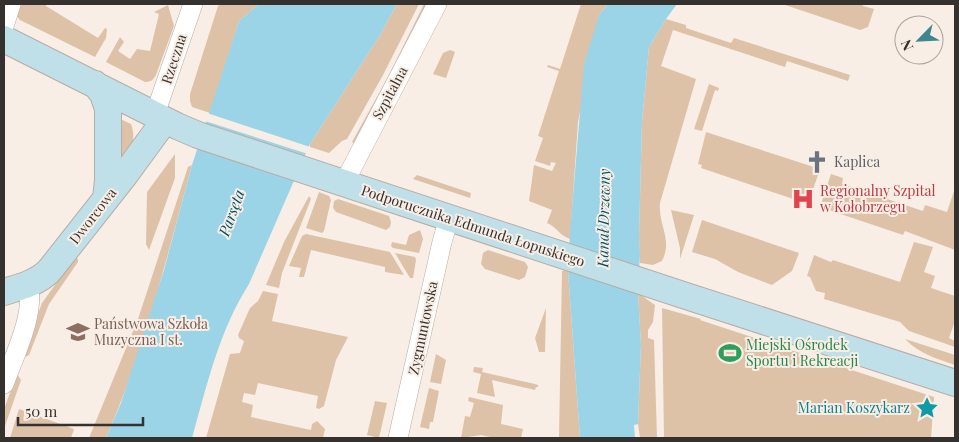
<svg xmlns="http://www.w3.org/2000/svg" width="959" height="442" font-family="'Playfair Display',serif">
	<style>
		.green { fill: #ddc2a8 }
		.water { fill: #9bd4e7 }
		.pier { fill: #f8eee5 }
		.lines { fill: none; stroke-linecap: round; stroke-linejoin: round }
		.street-casing { stroke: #b7ada4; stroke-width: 20 }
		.secondary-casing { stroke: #b7ada4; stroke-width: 28 }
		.street { stroke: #fff; stroke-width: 19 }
		.secondary { stroke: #bfe0e8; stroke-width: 26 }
		.labels { text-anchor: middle; stroke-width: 4; stroke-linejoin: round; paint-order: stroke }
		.street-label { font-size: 14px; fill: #35312e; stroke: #f8eee5 }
		.worship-label { font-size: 14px; fill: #5b616d; stroke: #f8eee5; text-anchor: start }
		.health-label { font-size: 14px; fill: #be3a42; stroke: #f8eee5; text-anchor: start }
		.education-label { font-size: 14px; fill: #785e54; stroke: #f8eee5; text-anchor: start }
		.leisure-label { font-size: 14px; fill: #27864d; stroke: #f8eee5; text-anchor: start }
		.culture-label { font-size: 14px; fill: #0d838f; stroke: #f8eee5; text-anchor: end }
		.water-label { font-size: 15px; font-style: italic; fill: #005266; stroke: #f8eee5 }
	</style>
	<rect width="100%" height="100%" fill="#f8eee5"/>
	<path class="green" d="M 17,4 L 46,4 L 46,6 L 98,38 L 105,28 L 107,29 L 106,38 L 95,57 L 20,20 L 14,13 Z
		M 221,4 L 259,4 L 239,21 L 210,113 L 192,107 L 190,101 L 190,94 L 218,6 Z
		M 397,4 L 419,4 L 383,75 L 347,139 L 342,141 L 329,153 L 310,147 L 310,144 L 380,35 Z
		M 424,4 L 428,4 L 355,144 L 352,142 L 388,77 Z
		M 581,4 L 608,4 L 599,15 L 578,122 L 570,239 C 560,236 557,227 547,223 L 552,210 L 529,201 L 534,165 L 552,171 L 556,163 L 551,162 L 550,166 L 535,161 L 543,138 L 538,136 L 559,71 L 547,67 L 548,65 L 560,69 Z
		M 782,4 L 862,4 L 863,6 L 874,9 L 868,27 L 860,30 Z
		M 168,5 L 174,26 L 156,75 C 153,80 151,82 145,82 L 106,62 L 120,37 L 124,42 L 118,51 L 130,59 L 137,49 L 150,51 L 159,14 L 154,12 Z
		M 666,19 L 686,25 L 686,28 L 731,43 L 734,38 L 850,75 L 848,81 L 787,61 L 785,67 L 673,30 L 661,66 L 696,79 L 660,203 C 658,225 673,239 662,261 L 653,265 L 640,263 L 639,235 L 642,122 L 649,47 Z
		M 450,50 L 455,52 L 446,78 L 433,74 L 443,53 Z
		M 709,84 L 719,88 L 718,91 L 715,90 L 702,131 L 694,129 Z
		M 118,118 L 131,124 C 138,144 128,153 117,168 Z
		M 706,132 L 820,169 L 808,204 L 701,168 L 702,165 L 698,164 Z
		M 175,154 L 175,178 L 149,250 L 146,244 L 147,192 Z
		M 192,165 C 167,257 144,351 106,438 L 89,438 L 138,319 L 188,167 Z
		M 831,174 L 843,178 L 842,184 L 923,211 L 925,205 L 947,212 L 955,188 L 955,250 L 905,231 L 903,235 L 820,207 Z
		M 417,175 L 471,193 L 470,198 L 413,179 Z
		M 319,192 L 329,196 L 331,200 L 324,231 L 322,233 L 306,228 Z
		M 309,196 L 311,199 L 282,273 L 279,288 L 266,285 L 284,242 Z
		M 338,199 L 389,216 L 391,222 L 390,227 L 386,230 L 336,212 L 333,208 L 334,201 Z
		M 671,210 L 694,215 L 680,259 L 680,248 Z
		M 702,220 L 799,253 L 792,271 L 772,285 L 738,272 L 715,259 L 692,252 Z
		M 420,230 L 423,239 L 419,253 L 393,248 L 391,246 L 392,242 L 406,245 L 409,235 Z
		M 306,234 L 390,252 L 404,275 L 385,272 L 385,267 L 311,250 L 304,277 L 299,277 L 301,268 L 289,266 L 302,236 Z
		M 914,242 L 933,247 L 924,272 L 935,276 L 931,288 L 955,296 L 955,321 L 949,338 L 955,341 L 955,347 L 909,331 L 900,322 L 824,299 L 825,293 L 816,291 L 810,277 L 807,276 L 814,255 L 831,262 L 833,260 L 900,282 Z
		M 488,250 L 525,262 L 528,267 L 525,277 L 519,280 L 485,269 L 481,264 L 483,253 Z
		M 395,253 L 415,257 L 416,260 L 413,278 L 410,278 Z
		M 75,257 L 78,259 L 78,262 L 49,304 L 29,355 L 25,357 L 22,356 L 42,303 Z
		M 565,270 L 568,271 L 580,438 L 559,438 L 562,271 Z
		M 263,291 L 278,294 L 272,321 L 348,337 L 336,360 L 324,406 L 319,409 L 316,408 L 318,396 L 258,383 L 255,395 L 244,393 L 242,402 L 253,405 L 251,417 L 311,430 L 312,424 L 317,421 L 325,429 L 323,438 L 206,438 L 230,354 L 240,353 L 244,341 L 239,338 L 238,335 L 250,308 L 258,301 Z
		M 638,293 L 655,305 L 653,322 L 648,330 L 648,338 L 654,340 L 657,438 L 640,438 L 638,424 L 641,345 Z
		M 546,308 L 545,352 L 539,352 L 535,338 Z
		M 662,308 L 701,319 L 700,320 L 934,397 L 931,438 L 664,438 Z
		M 905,339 L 955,355 L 955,365 C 935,358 920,354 905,339 Z
		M 436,354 L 446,360 L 441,384 L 430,382 Z
		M 474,367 L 483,368 L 482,372 L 535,384 L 538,385 L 538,387 L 536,387 L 535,390 L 492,380 L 495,397 L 477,393 L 481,374 L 473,372 Z
		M 17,374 L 21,380 L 4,429 L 4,409 Z
		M 429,388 L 439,391 L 433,422 L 430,422 L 429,429 L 420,427 Z
		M 469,397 L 503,405 L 501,424 L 523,429 L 521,438 L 495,438 L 481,435 L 461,438 L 465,416 L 470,417 L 474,403 L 468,401 Z
		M 375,401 L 387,403 L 379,438 L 367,435 Z
		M 19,409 L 74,429 L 71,438 L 10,438 Z"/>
	<path class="water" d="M 259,4 L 397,4 L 380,35 L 310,144 L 249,284 C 219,331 207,385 192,438 L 106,438 L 121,403 L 164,270 L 192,165 L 239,21 Z
		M 608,4 L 677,4 L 666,19 L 649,47 L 642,122 L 639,235 L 640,254 L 638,293 L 641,345 L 638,424 L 634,425 L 635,438 L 580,438 L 568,271 L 570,232 L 584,64 L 599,15 Z"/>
	<path class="pier" d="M 207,113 L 310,147 L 311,148 L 308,154 L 205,121 Z"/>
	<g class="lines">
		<defs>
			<path id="street" d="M 4,26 L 11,4
				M 155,114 L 193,4
				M 344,183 L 437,4
				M 4,384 C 14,356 36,313 28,284
				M 398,438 L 442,242 L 449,218"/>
			<path id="secondary" d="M 4,39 L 177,126 L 198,135 L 683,295 L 955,383
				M 95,84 L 103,94 L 108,109 L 108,180 L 106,199
				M 4,292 C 20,287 37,283 49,271 L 124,176 L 165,120"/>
		</defs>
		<use href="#street" class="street-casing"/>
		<use href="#secondary" class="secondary-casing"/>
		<use href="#street" class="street"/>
		<use href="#secondary" class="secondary"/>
	</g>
	<defs>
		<symbol id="church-bare" viewBox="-9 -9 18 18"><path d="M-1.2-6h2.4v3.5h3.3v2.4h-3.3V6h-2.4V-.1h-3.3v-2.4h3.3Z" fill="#6b7280" stroke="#f8eee5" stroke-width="2.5" paint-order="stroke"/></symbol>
		<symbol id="hospital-bare" viewBox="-9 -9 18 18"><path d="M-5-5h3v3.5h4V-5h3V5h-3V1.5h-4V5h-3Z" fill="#e0444e" stroke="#f8eee5" stroke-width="2.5" paint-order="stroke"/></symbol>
		<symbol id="school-bare" viewBox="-9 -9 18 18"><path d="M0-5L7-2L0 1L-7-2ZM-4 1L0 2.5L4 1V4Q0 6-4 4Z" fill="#8d6e63" stroke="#f8eee5" stroke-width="2.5" paint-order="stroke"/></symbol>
		<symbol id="stadium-bare" viewBox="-9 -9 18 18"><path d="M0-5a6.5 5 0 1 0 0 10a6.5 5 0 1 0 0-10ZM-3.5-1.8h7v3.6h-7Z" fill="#2e9e5b" stroke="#f8eee5" stroke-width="2.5" paint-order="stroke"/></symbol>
		<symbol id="sight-bare" viewBox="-9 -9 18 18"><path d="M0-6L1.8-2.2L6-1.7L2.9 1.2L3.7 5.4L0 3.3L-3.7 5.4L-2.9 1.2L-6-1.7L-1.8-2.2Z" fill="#0f9aa8" stroke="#f8eee5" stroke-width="2.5" paint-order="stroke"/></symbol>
	</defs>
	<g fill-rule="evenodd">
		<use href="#church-bare" x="801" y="146" width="32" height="32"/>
		<use href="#hospital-bare" x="787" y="183" width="32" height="32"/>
		<use href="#school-bare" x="62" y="316" width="32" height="32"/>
		<use href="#stadium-bare" x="714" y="337" width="32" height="32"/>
		<use href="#sight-bare" x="911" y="392" width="32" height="32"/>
	</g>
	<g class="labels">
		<g class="street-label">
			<text transform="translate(174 59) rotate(-72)" y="5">Rzeczna</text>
			<text transform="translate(390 93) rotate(-62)" y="5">Szpitalna</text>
			<text transform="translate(93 216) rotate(-52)" y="5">Dworcowa</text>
			<text transform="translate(473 226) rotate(18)" y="5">Podporucznika Edmunda Łopuskiego</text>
			<text transform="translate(423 328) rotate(-78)" y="5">Zygmuntowska</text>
		</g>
		<g class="worship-label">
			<text x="834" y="167">Kaplica</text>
		</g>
		<g class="health-label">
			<text x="820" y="196">Regionalny Szpital<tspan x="820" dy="16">w Kołobrzegu</tspan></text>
		</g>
		<g class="education-label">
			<text x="94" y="329">Państwowa Szkoła<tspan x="94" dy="16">Muzyczna I st.</tspan></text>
		</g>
		<g class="leisure-label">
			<text x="746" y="350">Miejski Ośrodek<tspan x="746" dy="16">Sportu i Rekreacji</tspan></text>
		</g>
		<g class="culture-label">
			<text x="910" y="413">Marian Koszykarz</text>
		</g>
		<g class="water-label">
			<text transform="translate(232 213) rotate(-70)" y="5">Parsęta</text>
			<text transform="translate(604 218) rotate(-89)" y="5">Kanał Drzewny</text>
		</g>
	</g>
	<rect width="959" height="442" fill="none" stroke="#35312e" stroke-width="10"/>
	<g transform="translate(919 40) rotate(246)"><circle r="24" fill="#f8eee5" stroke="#aaa29c"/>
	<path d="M0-4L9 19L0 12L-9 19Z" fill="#3f868f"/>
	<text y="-8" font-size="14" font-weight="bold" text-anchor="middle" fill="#35312e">N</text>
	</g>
	<path d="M18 417v8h125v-8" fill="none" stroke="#35312e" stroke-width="2.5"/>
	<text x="25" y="417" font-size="15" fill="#35312e" stroke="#f8eee5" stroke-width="4" paint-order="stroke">50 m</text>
</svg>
